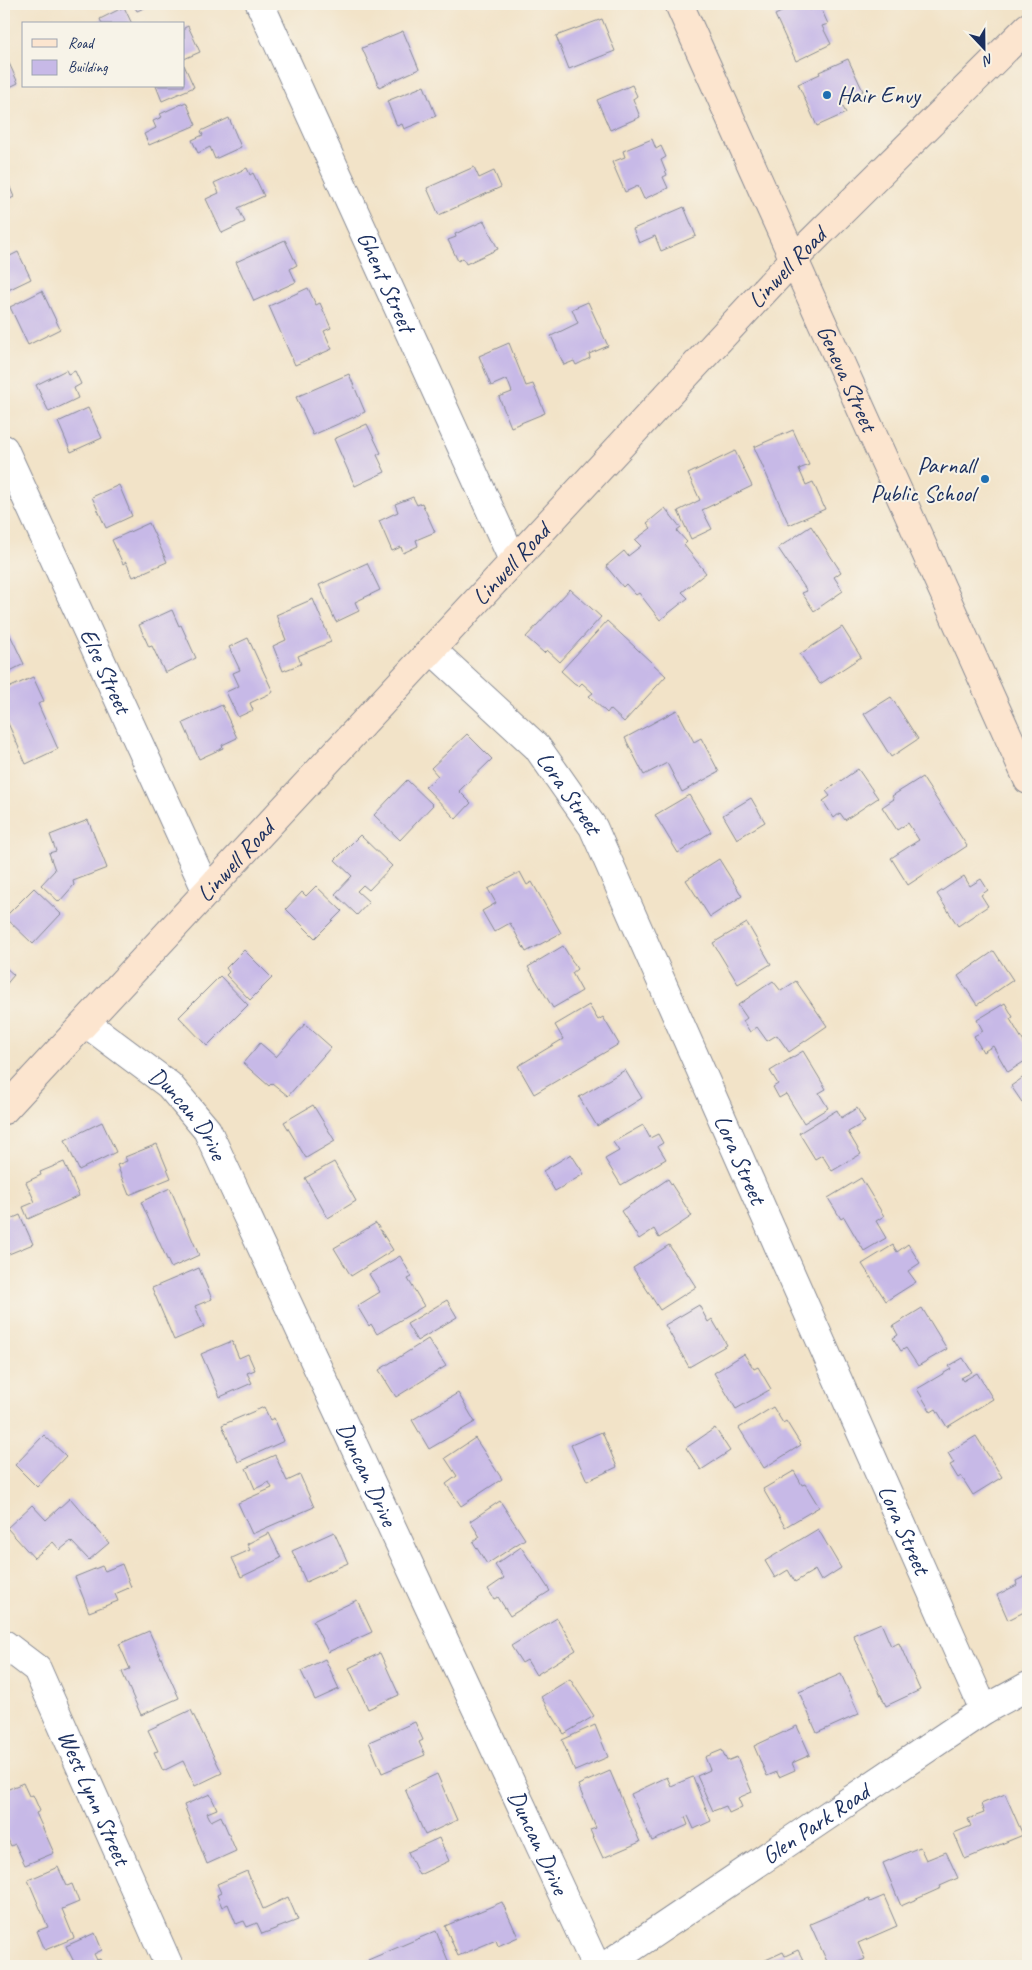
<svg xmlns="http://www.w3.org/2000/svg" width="1032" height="1970" font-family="Caveat,sans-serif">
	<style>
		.building { fill: #c7b9e7 }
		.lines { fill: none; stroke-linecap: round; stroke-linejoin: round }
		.street-casing { stroke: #868993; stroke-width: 30 }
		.secondary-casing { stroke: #868993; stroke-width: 30 }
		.street { stroke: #fff; stroke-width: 28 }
		.secondary { stroke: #fce5cf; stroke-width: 28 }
		.poi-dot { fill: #1f6fb2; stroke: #f7f3e8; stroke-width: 2 }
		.labels { text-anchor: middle; stroke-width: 4; stroke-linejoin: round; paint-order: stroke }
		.poi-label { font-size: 24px; fill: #1b2f5e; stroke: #f7f3e8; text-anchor: start }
		.street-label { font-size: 24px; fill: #1b2f5e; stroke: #f7f3e8 }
	</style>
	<rect width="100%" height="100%" fill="#f7f3e8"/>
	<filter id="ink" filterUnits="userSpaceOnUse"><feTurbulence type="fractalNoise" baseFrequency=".02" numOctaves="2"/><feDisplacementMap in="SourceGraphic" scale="10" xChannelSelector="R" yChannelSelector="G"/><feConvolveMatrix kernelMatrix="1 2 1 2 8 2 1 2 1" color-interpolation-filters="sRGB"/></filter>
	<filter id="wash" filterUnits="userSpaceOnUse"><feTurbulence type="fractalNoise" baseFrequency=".0096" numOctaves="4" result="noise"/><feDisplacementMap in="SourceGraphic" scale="20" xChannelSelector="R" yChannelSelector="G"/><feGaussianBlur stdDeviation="1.12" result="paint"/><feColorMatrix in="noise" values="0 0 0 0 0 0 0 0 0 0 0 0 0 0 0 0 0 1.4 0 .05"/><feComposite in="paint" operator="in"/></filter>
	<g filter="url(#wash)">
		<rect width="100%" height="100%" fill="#f2e3c8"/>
		<g id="blocks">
			<path class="building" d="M 133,4 L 153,4 L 137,11 Z
				M 798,4 L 807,4 L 810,10 L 820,6 L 828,24 L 822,26 L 831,44 L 796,61 L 775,15 Z
				M 124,7 L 132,24 L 102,24 L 100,19 Z
				M 602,19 L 615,51 L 569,69 L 556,36 Z
				M 188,26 L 200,52 L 184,59 L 184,28 Z
				M 403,31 L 419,69 L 379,87 L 362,48 Z
				M 848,59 L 863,91 L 840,101 L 846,113 L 817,126 L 798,84 L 820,74 L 819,72 Z
				M 9,63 L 18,83 L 4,90 L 4,66 Z
				M 184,65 L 194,87 L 162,101 L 156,86 L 184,86 Z
				M 632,85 L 637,96 L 633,99 L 640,117 L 610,130 L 597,100 Z
				M 424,86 L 436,116 L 404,129 L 402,124 L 397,126 L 387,101 Z
				M 186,102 L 196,125 L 149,145 L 144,134 L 156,128 L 153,121 L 162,117 L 160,114 Z
				M 229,118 L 241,147 L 215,159 L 210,147 L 198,153 L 192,140 L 203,135 L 201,131 Z
				M 652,139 L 656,149 L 661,146 L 666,157 L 661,160 L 667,175 L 663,177 L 668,188 L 644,199 L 638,186 L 625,192 L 612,162 L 625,157 L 623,151 Z
				M 474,167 L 479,178 L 494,171 L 501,187 L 439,215 L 427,188 Z
				M 247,168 L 250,175 L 253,173 L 264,196 L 238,208 L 245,222 L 222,233 L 206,199 L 219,193 L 214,183 Z
				M 4,173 L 14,197 L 4,202 Z
				M 684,207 L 696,236 L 661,251 L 655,236 L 639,243 L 633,229 Z
				M 484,221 L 498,249 L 466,264 L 463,258 L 458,261 L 448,240 L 456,237 L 455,234 Z
				M 285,240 L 297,265 L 290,269 L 296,282 L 254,301 L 236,262 Z
				M 18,252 L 31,279 L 4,292 L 4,259 Z
				M 308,288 L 316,305 L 320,303 L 331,328 L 324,331 L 332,349 L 295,365 L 269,306 Z
				M 42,291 L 60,329 L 28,345 L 10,307 Z
				M 588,302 L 608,346 L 589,354 L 590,358 L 576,365 L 574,361 L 564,365 L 551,336 L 578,323 L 572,309 Z
				M 509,343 L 526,386 L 533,384 L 545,413 L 511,427 L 499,397 L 512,392 L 507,379 L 491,386 L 479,356 Z
				M 66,370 L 68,374 L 75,371 L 81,384 L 74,388 L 78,398 L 49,412 L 36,385 Z
				M 349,374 L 365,412 L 313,435 L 296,397 Z
				M 88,408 L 102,438 L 71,452 L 58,422 Z
				M 367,424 L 381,453 L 377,455 L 385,472 L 355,486 L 334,439 Z
				M 793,430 L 809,465 L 799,469 L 806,485 L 813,482 L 825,509 L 789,525 L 754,447 Z
				M 735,451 L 752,486 L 702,510 L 712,529 L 691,539 L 678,511 L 700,500 L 688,474 Z
				M 119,485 L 132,516 L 106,528 L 92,497 Z
				M 413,497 L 417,505 L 422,503 L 435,532 L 416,540 L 418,546 L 403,553 L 401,547 L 392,551 L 379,521 L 398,512 L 395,504 Z
				M 665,508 L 681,528 L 677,531 L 687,542 L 684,545 L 706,573 L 682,592 L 688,598 L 660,620 L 639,593 L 636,595 L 626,584 L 623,587 L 606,566 L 624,551 L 628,556 L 641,546 L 635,540 L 651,528 L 647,523 Z
				M 149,523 L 167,562 L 133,577 L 126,562 L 123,564 L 112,540 Z
				M 811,526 L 841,572 L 834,577 L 843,591 L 814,611 L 802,593 L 807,591 L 778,548 Z
				M 367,563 L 380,590 L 355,602 L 359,611 L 336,622 L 319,585 Z
				M 570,589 L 601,617 L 560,662 L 547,650 L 544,653 L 526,637 Z
				M 313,599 L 331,642 L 298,656 L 301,664 L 283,671 L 273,646 L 286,640 L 276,615 Z
				M 172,610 L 179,626 L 181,625 L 196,658 L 165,673 L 152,646 L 149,647 L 139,625 Z
				M 607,621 L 666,676 L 624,722 L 610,709 L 607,713 L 589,696 L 593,693 L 582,683 L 579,686 L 574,683 L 561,671 Z
				M 4,622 L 24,664 L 4,674 Z
				M 842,627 L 861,657 L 820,684 L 800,654 Z
				M 248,638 L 273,692 L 250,703 L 253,710 L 238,717 L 226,692 L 239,686 L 233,673 L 240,670 L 229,647 Z
				M 33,677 L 44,701 L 38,704 L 58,749 L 26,764 L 4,714 L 4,690 Z
				M 891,697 L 918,739 L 891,757 L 864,714 Z
				M 222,705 L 237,738 L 222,745 L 223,748 L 199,759 L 183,723 Z
				M 677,710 L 694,742 L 701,738 L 719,772 L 682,792 L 667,763 L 644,775 L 625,738 Z
				M 467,734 L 492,759 L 459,791 L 471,803 L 456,819 L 425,787 L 438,776 L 431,768 Z
				M 858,769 L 878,798 L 845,820 L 840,813 L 834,818 L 823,801 L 830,796 L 826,791 Z
				M 922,777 L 967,846 L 908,885 L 891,858 L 919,840 L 908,823 L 897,830 L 882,807 L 894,799 L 892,796 Z
				M 407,780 L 433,805 L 400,840 L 374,815 Z
				M 689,795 L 711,832 L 678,853 L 655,815 Z
				M 751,798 L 765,822 L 737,839 L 723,815 Z
				M 88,820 L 107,868 L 73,881 L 74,885 L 59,902 L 41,885 L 55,870 L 49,853 L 56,851 L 50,835 Z
				M 360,835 L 392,866 L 369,890 L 363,885 L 357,891 L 369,902 L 357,915 L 335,894 L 352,876 L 335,860 Z
				M 719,859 L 742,896 L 710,917 L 686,880 Z
				M 520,872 L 527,885 L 532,882 L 561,933 L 526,952 L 510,923 L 494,932 L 482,911 L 496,903 L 488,889 Z
				M 964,876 L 970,886 L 981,879 L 988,890 L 981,895 L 988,906 L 958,926 L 937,894 Z
				M 316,886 L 342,911 L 315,938 L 286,909 L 302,892 L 306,896 Z
				M 34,888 L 61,914 L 33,944 L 5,917 Z
				M 747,923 L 771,964 L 738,984 L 713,943 Z
				M 563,946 L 577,969 L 572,973 L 582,991 L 553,1008 L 528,967 Z
				M 244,950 L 272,978 L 250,1000 L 226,975 L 229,972 L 226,968 Z
				M 994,951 L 1013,980 L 977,1005 L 958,976 Z
				M 4,966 L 14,975 L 4,987 Z
				M 220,976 L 248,1005 L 207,1046 L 179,1017 Z
				M 773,981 L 781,991 L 796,981 L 827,1026 L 789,1052 L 777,1035 L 767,1041 L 757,1027 L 750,1032 L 743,1021 L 747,1018 L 738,1005 Z
				M 1005,1003 L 1013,1017 L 1010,1019 L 1028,1049 L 1028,1059 L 1008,1072 L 993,1046 L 983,1052 L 974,1036 L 983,1031 L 977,1020 Z
				M 589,1005 L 598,1020 L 603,1017 L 619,1044 L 534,1094 L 518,1066 L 563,1039 L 555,1025 Z
				M 305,1024 L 331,1047 L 288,1096 L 272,1083 L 269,1086 L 243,1063 L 260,1043 L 276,1057 Z
				M 803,1051 L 826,1089 L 819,1093 L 828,1108 L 804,1123 L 786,1094 L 779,1098 L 773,1087 L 778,1084 L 770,1071 Z
				M 625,1070 L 642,1098 L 597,1126 L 579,1097 Z
				M 1028,1074 L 1028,1111 L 1011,1086 Z
				M 313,1105 L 335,1141 L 306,1158 L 284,1122 Z
				M 857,1108 L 865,1122 L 848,1132 L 861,1154 L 832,1171 L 822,1155 L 815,1159 L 799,1133 L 837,1110 L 841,1118 Z
				M 102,1122 L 116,1152 L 79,1170 L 65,1140 Z
				M 643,1125 L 650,1138 L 658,1134 L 663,1143 L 658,1146 L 666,1159 L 621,1185 L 605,1159 L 619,1151 L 613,1142 Z
				M 157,1144 L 171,1178 L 129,1195 L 117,1165 L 127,1161 L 125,1157 Z
				M 571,1154 L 584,1174 L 555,1191 L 543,1171 Z
				M 64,1162 L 79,1196 L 28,1219 L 23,1207 L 35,1202 L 26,1182 L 41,1175 L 40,1172 Z
				M 334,1162 L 356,1201 L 328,1218 L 305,1178 Z
				M 861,1178 L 884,1216 L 876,1221 L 886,1238 L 864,1251 L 844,1217 L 841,1219 L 828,1198 Z
				M 668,1179 L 692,1216 L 659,1238 L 654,1229 L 639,1239 L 621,1211 Z
				M 170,1188 L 199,1255 L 171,1268 L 141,1202 Z
				M 10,1215 L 11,1219 L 20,1215 L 33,1244 L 4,1256 L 4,1218 Z
				M 376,1223 L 393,1250 L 351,1276 L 334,1248 Z
				M 908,1244 L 920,1263 L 908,1271 L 916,1282 L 886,1301 L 862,1264 L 893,1245 L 897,1252 Z
				M 669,1245 L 696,1287 L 660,1310 L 633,1268 Z
				M 400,1256 L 412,1277 L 408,1279 L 424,1306 L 377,1334 L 371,1324 L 369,1326 L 357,1306 L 380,1292 L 369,1274 Z
				M 199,1268 L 212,1299 L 195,1306 L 204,1327 L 174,1340 L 152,1288 Z
				M 447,1300 L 457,1317 L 417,1341 L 407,1324 Z
				M 699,1305 L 708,1322 L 712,1319 L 727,1345 L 689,1367 L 665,1325 Z
				M 922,1308 L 947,1349 L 918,1366 L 906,1348 L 901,1351 L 893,1338 L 898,1335 L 893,1326 Z
				M 428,1339 L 446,1366 L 396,1397 L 379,1370 Z
				M 232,1341 L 239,1358 L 248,1354 L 255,1370 L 247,1373 L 252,1383 L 220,1397 L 201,1354 Z
				M 744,1354 L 754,1369 L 758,1367 L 771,1389 L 736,1409 L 714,1373 Z
				M 963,1358 L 972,1372 L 961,1378 L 963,1381 L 977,1373 L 993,1399 L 947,1427 L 936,1409 L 931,1412 L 917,1389 L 951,1369 L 949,1366 Z
				M 458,1393 L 475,1422 L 429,1449 L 412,1420 Z
				M 264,1407 L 270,1420 L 274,1418 L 284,1441 L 238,1462 L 222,1425 Z
				M 773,1407 L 783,1423 L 786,1421 L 801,1445 L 764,1468 L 739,1428 Z
				M 715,1428 L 730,1451 L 701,1470 L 686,1448 Z
				M 602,1432 L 617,1467 L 587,1481 L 571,1445 Z
				M 44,1435 L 66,1456 L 37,1487 L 15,1465 Z
				M 976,1436 L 1002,1477 L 973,1495 L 961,1476 L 958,1478 L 950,1465 L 954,1463 L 948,1453 Z
				M 475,1438 L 502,1479 L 461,1506 L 446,1484 L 457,1476 L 445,1458 Z
				M 275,1455 L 287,1481 L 300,1475 L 314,1507 L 252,1534 L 238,1503 L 272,1488 L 269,1482 L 255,1489 L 246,1468 Z
				M 794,1471 L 802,1485 L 805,1484 L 819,1507 L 785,1527 L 763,1489 Z
				M 70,1498 L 109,1543 L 89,1560 L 71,1541 L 60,1550 L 53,1542 L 34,1558 L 7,1528 L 32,1505 L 46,1520 Z
				M 500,1501 L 525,1539 L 487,1564 L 473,1542 L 480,1537 L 470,1521 Z
				M 818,1529 L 841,1568 L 821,1581 L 815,1570 L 795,1582 L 788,1570 L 775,1578 L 765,1561 Z
				M 334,1532 L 348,1563 L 306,1582 L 292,1551 Z
				M 269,1533 L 281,1558 L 241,1577 L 232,1558 L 250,1550 L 247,1544 Z
				M 521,1547 L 550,1591 L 510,1616 L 498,1597 L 494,1599 L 488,1589 L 504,1578 L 495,1565 Z
				M 122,1564 L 131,1587 L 115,1594 L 118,1601 L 89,1612 L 75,1577 L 102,1566 L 105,1571 Z
				M 1028,1575 L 1028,1610 L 1008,1620 L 997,1595 L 1017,1585 L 1016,1581 Z
				M 357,1600 L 372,1632 L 328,1652 L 313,1621 Z
				M 557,1618 L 576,1650 L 536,1675 L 527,1660 L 522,1663 L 511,1646 Z
				M 881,1623 L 891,1646 L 899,1643 L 920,1690 L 886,1706 L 853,1635 Z
				M 149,1631 L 179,1698 L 141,1715 L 122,1672 L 130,1669 L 119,1644 Z
				M 380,1653 L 399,1695 L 368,1709 L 349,1668 Z
				M 325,1659 L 339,1689 L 315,1700 L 301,1671 Z
				M 841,1674 L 859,1714 L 817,1733 L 799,1692 Z
				M 570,1679 L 594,1716 L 564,1734 L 541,1697 Z
				M 191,1710 L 222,1773 L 195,1786 L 183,1761 L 163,1771 L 154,1752 L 158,1751 L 148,1730 Z
				M 415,1722 L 423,1740 L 419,1742 L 425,1755 L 382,1773 L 369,1742 Z
				M 595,1725 L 608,1757 L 575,1771 L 562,1740 Z
				M 797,1726 L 810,1755 L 792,1763 L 795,1770 L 779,1777 L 777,1772 L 767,1776 L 754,1746 Z
				M 722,1750 L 727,1761 L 737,1757 L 752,1792 L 738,1798 L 742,1807 L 729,1813 L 726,1806 L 713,1811 L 697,1776 L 710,1770 L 705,1757 Z
				M 610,1771 L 640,1842 L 603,1858 L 590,1830 L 596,1828 L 578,1785 Z
				M 437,1774 L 457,1820 L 425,1835 L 405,1789 Z
				M 667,1777 L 671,1786 L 693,1777 L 711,1821 L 694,1829 L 688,1816 L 685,1817 L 688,1825 L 652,1841 L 631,1794 Z
				M 23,1783 L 29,1796 L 33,1795 L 40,1811 L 36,1813 L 54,1853 L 25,1865 L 15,1844 L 11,1846 L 4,1831 L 4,1791 Z
				M 210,1794 L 217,1809 L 207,1813 L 211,1821 L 221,1816 L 236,1851 L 207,1864 L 184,1805 Z
				M 1005,1794 L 1023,1835 L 965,1859 L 954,1833 L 971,1826 L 968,1819 L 984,1813 L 981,1804 Z
				M 439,1838 L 449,1861 L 419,1875 L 408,1852 Z
				M 920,1847 L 926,1860 L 946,1852 L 958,1878 L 940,1886 L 941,1888 L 901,1906 L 883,1863 Z
				M 58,1867 L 67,1886 L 72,1884 L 79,1902 L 62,1909 L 74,1938 L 45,1950 L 37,1931 L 48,1927 L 28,1880 Z
				M 247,1871 L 263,1909 L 288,1897 L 298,1920 L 262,1934 L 257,1923 L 247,1927 L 244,1921 L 236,1924 L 228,1904 L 222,1907 L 217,1895 L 221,1893 L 217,1884 Z
				M 884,1896 L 897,1926 L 858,1943 L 865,1959 L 848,1966 L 829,1966 L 810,1924 L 869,1899 L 870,1902 Z
				M 502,1902 L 518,1937 L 498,1946 L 496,1940 L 458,1956 L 445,1926 Z
				M 436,1931 L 449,1963 L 441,1966 L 371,1966 L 368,1960 Z
				M 95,1933 L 102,1950 L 94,1954 L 97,1960 L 100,1959 L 103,1966 L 76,1966 L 66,1946 Z
				M 798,1950 L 806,1966 L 746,1966 L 756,1962 L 757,1964 L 783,1952 L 785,1956 Z"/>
		</g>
	</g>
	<g filter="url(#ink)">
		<use href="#blocks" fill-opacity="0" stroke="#868993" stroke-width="1"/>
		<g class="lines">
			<defs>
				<g id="street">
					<path id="s1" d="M 260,4 L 513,560"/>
					<path id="s2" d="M 4,449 L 207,892"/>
					<path id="s3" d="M 432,650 L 537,747 L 593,827 L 984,1710"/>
					<path id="s4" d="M 86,1023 L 169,1085 L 207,1130 L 596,1966"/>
					<path id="s5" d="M 4,1644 L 37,1669 L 169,1966"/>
					<path id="s6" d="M 605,1966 L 984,1710 L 1028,1686"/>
				</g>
				<g id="secondary">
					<path id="s7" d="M 679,4 L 1028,780"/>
					<path id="s8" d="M 4,1110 L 794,259 L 1028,27"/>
				</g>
			</defs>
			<use href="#street" class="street-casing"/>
			<use href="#secondary" class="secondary-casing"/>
			<use href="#street" class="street"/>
			<use href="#secondary" class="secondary"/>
		</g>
	</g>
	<g class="poi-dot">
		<circle cx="827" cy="95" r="5"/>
		<circle cx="985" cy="479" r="5"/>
	</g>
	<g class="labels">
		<g class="poi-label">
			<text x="837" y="103">Hair Envy</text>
			<text x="975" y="473" text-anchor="end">Parnall<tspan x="975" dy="28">Public School</tspan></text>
		</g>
		<g class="street-label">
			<text dy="8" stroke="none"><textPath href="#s8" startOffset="1150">Linwell Road</textPath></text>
			<text dy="8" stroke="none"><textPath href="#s1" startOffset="305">Ghent Street</textPath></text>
			<text dy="8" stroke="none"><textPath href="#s7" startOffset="410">Geneva Street</textPath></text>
			<text dy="8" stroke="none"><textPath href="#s8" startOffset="745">Linwell Road</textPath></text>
			<text dy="8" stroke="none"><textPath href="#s2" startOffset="244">Else Street</textPath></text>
			<text dy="8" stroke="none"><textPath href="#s3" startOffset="199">Lora Street</textPath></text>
			<text dy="8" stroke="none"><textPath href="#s8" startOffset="340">Linwell Road</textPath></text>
			<text dy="8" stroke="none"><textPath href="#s4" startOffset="138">Duncan Drive</textPath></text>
			<text dy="8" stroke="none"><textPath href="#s3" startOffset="604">Lora Street</textPath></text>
			<text dy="8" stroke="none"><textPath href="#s4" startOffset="542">Duncan Drive</textPath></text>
			<text dy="8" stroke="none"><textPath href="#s3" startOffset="1009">Lora Street</textPath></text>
			<text dy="8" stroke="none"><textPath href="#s5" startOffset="182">West Lynn Street</textPath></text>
			<text dy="8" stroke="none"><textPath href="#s6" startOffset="254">Glen Park Road</textPath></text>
			<text dy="8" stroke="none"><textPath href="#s4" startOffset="948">Duncan Drive</textPath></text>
		</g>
	</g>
	<rect width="1032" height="1970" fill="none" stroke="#f7f3e8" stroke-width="20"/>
	<rect x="22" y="22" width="162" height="65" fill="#f7f3e8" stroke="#9fa5b1"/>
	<rect x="32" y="39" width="25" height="8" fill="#fce5cf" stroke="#9fa5b1"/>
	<text x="68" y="48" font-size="15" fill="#1b2f5e">Road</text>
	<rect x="32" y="60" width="25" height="15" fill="#c7b9e7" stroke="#9fa5b1"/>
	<text x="68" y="72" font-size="15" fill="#1b2f5e">Building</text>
	<g transform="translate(984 48) rotate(158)" stroke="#f7f3e8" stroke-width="4" paint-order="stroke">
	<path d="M0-4L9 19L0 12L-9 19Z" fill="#1b2f5e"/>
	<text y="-8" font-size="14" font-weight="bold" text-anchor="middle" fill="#1b2f5e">N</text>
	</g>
</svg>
